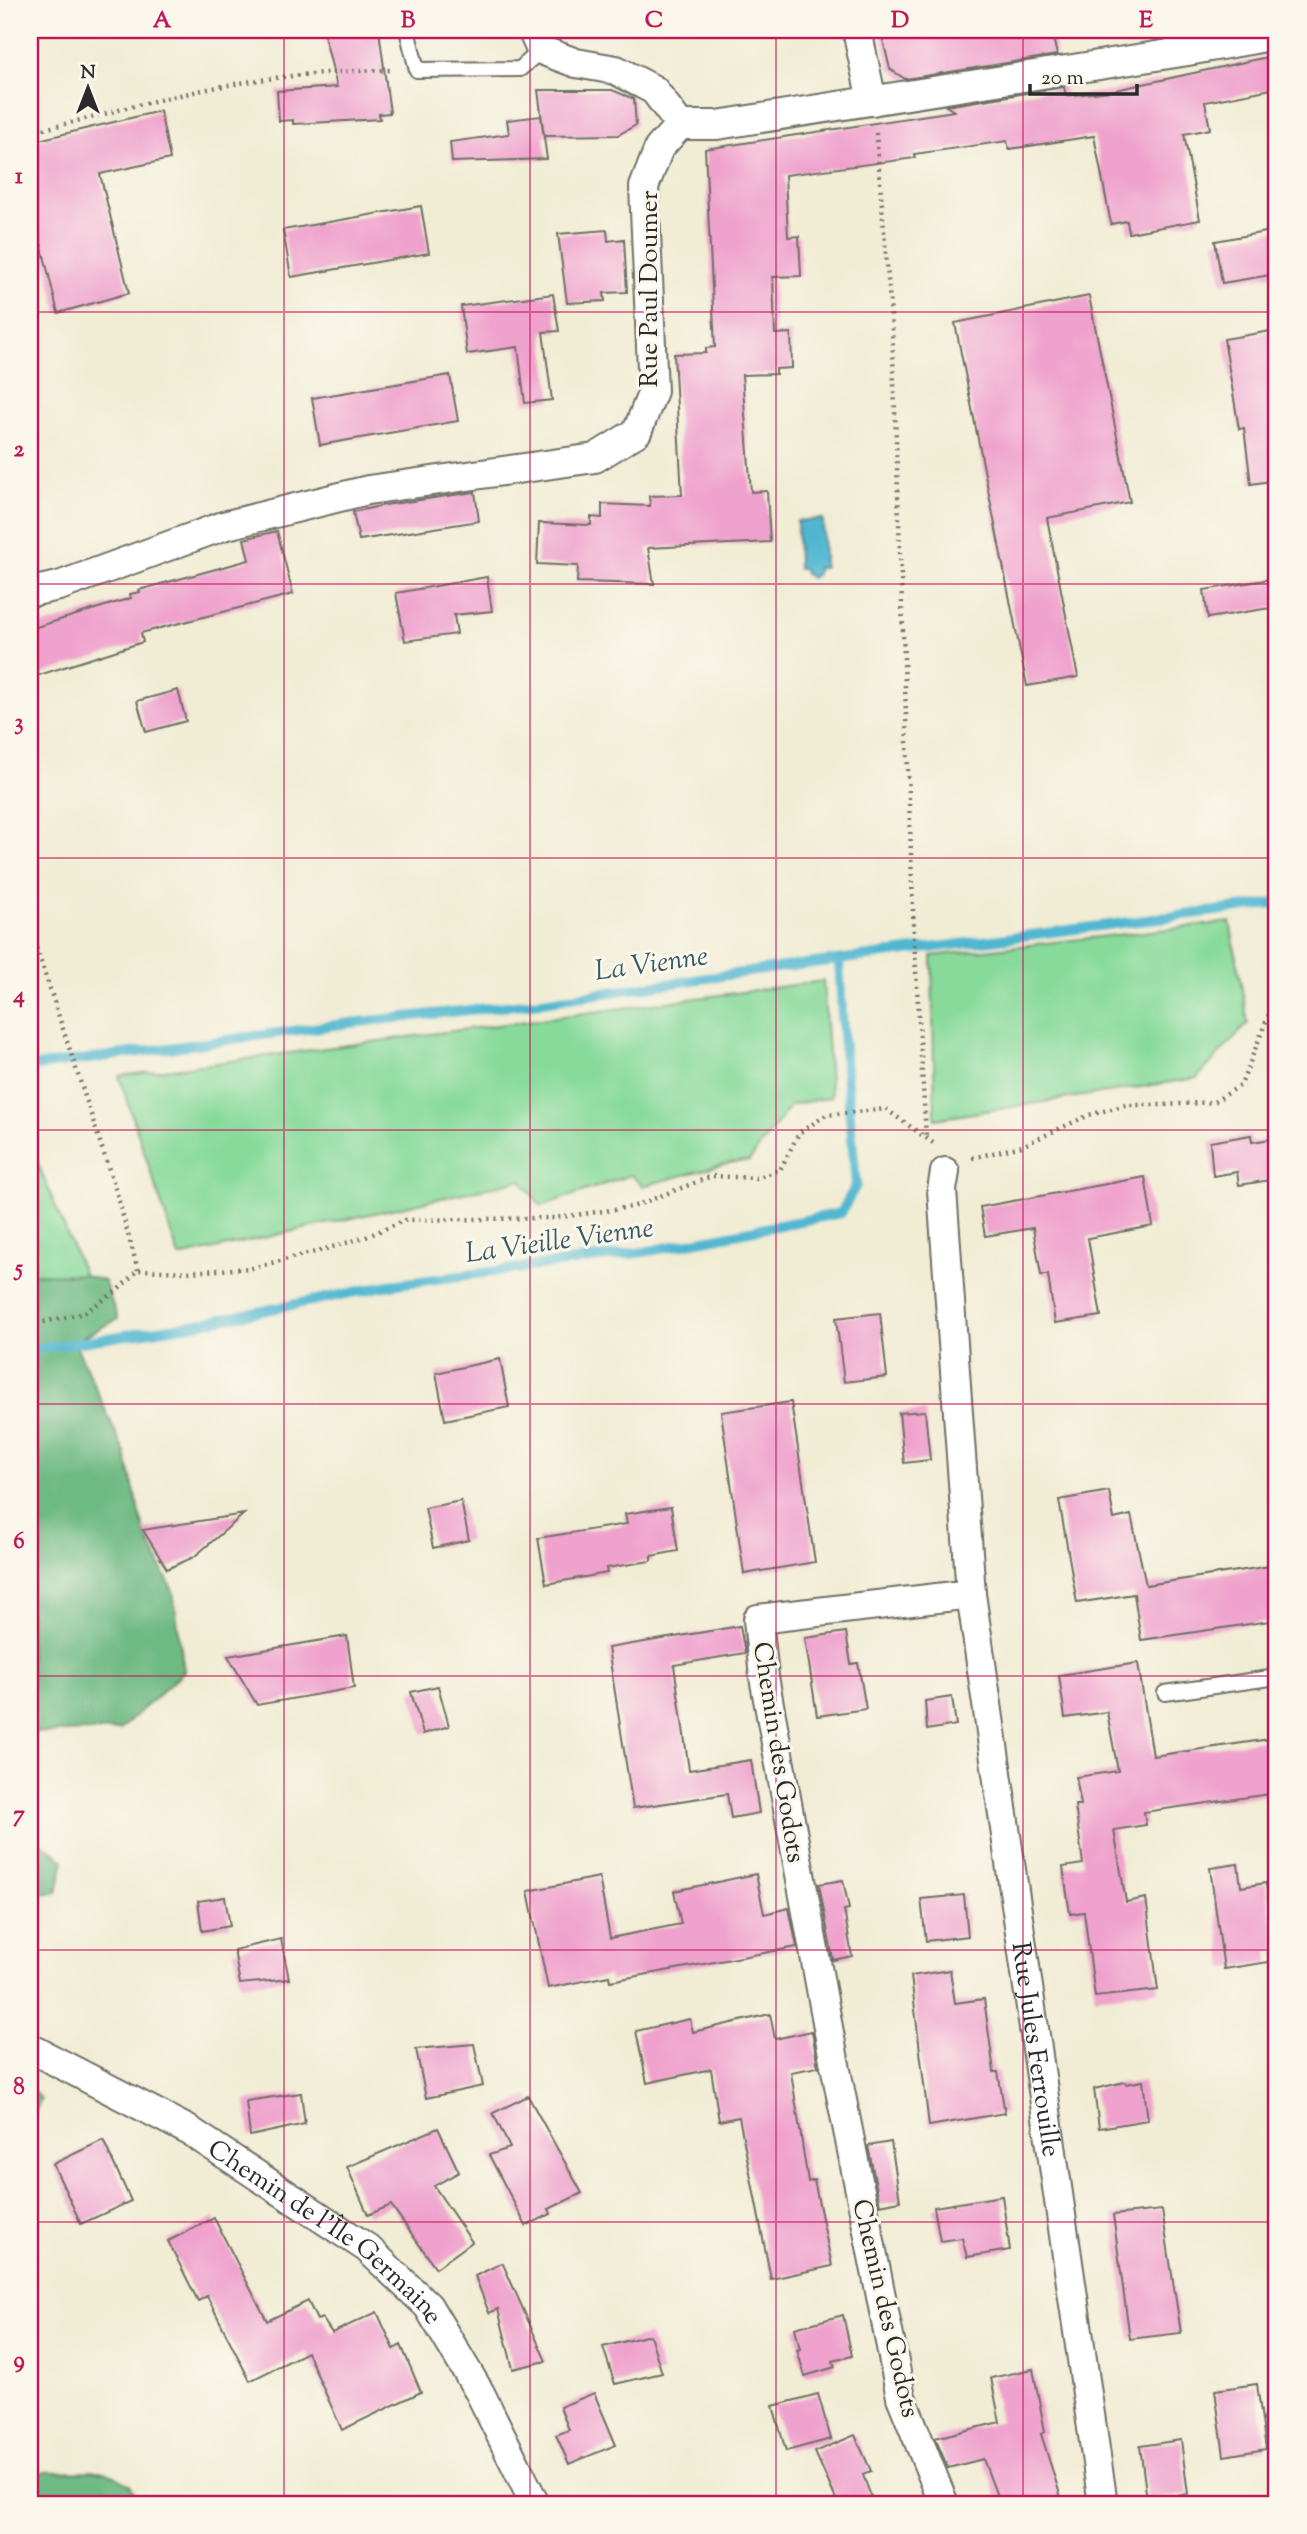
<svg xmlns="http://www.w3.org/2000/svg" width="1307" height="2534" font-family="'Sorts Mill Goudy',serif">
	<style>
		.green { fill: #88da9b; stroke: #5a8263; stroke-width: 2 }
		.forest { fill: #6eba83; stroke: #4c7257; stroke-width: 2 }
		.water { fill: #51b7d0; stroke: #3e717e; stroke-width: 2 }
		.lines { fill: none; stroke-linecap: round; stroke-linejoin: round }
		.stream { stroke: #51b7d0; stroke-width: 10 }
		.building { fill: #efa2cd }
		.service-casing { stroke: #706f66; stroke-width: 18 }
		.minor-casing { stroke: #706f66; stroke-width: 32 }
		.path { stroke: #706f66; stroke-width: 4.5; stroke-dasharray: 2 5; stroke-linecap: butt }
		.service { stroke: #fff; stroke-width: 14 }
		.minor { stroke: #fff; stroke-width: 28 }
		.grid { fill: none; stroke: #c2185b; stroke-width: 2; stroke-opacity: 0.55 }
		.labels { text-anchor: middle; stroke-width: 6; stroke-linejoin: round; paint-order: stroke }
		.street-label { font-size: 26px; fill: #2b2b2b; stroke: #fbf7ec }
		.water-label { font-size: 28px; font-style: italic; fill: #385c65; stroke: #fbf7ec }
		.neatline { fill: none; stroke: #c2185b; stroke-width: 2.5 }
		.grid-label { font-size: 23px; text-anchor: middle; font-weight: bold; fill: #c2185b }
	</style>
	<rect width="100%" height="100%" fill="#fbf7ec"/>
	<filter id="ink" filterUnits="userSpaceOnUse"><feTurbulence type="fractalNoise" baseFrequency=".0143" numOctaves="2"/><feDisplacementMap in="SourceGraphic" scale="14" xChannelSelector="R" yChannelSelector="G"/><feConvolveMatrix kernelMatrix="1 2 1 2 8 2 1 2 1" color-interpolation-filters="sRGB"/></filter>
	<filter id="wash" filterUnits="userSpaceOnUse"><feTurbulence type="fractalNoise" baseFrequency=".00686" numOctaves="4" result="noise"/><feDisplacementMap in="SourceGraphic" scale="28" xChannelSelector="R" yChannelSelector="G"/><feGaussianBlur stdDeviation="1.57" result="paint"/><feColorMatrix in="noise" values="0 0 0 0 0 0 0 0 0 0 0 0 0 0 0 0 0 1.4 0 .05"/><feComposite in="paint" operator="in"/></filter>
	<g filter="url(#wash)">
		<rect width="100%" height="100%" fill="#f1ecd4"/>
		<path class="green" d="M 1230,922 L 1248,1023 L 1197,1078 L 935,1119 L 932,956 Z
			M 823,981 L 831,1097 L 791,1105 L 749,1161 L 729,1163 L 643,1186 L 631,1175 L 541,1206 L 521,1180 L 179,1257 L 119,1076 Z
			M 30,1145 L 84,1275 L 30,1274 Z"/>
		<path class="forest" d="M 30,1274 L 84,1275 L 104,1281 L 118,1319 L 74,1341 L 125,1453 L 145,1534 L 173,1591 L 184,1671 L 120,1730 L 30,1733 Z
			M 30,1835 L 64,1860 L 57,1892 L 30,1895 Z
			M 30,2089 L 41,2099 L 30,2123 Z
			M 106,2471 L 130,2485 L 140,2504 L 30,2504 L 30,2479 L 44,2472 Z"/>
		<path class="water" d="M 823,519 L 824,568 L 817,568 L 817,574 L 811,578 L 805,574 L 804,569 L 798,569 L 797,521 Z"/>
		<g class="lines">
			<path class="stream" d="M 30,1067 L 350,1023 L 542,1002 L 776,968 L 1277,903
				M 30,1350 L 197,1324 L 390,1285 L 644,1252 L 841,1213 L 856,1185 L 844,1048 L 839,961"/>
		</g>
		<g id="blocks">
			<path class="building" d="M 323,30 L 379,30 L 390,113 L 379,114 L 380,119 L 293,124 L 293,120 L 279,121 L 277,91 L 337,87 Z
				M 913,30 L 1033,30 L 1035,40 L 1053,38 L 1057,55 L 905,79 L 890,69 L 882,36 Z
				M 1272,56 L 1277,88 L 1205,102 L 1210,129 L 1184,134 L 1200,220 L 1129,233 L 1127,221 L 1111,224 L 1094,136 L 1009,149 L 1007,141 L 914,154 L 915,158 L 785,175 L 788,237 L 799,236 L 801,276 L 773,277 L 775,334 L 791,333 L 792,368 L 776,369 L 776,374 L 742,375 L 751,492 L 767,491 L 770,542 L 648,548 L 654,584 L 577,582 L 578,566 L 537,564 L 539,523 L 591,525 L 591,517 L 602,518 L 602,504 L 650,506 L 649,496 L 682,495 L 674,354 L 706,353 L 706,348 L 715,347 L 705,149 L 954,111 L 946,106 L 1064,87 L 1066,96 L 1111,91 Z
				M 538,90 L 612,90 L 634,99 L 636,125 L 618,135 L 544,136 Z
				M 160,111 L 170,159 L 100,174 L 129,293 L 58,313 L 30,198 L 30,142 Z
				M 541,116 L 547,159 L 452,162 L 450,142 L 509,134 L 507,120 Z
				M 421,206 L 429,253 L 291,277 L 283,230 Z
				M 607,230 L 608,241 L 624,239 L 627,292 L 604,293 L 605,301 L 567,303 L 558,234 Z
				M 1277,230 L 1277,274 L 1222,283 L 1215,241 Z
				M 553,294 L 559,331 L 543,332 L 552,400 L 525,403 L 518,347 L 467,354 L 461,306 Z
				M 1089,296 L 1130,502 L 1047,518 L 1078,677 L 1027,686 L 955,323 Z
				M 1277,330 L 1277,480 L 1251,484 L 1244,428 L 1239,429 L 1224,339 Z
				M 450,375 L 458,421 L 320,445 L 312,398 Z
				M 475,492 L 479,521 L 359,540 L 353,512 L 385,505 Z
				M 277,531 L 293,594 L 141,633 L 143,642 L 30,678 L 30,629 L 131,598 L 130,594 L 140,592 L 139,590 L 249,560 L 244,539 Z
				M 487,577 L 492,611 L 454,615 L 457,634 L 405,641 L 396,593 Z
				M 1277,578 L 1277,607 L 1208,618 L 1204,590 Z
				M 178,690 L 186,721 L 146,732 L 137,701 Z
				M 1251,1135 L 1252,1142 L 1277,1138 L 1277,1179 L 1239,1185 L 1237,1172 L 1213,1176 L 1210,1142 Z
				M 1145,1177 L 1153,1226 L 1088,1238 L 1101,1316 L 1055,1323 L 1048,1275 L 1041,1275 L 1033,1228 L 985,1236 L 980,1207 Z
				M 880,1313 L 887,1377 L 844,1382 L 836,1318 Z
				M 500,1359 L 509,1407 L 445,1420 L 436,1373 Z
				M 791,1402 L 815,1562 L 744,1574 L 721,1412 Z
				M 925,1411 L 930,1460 L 904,1463 L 899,1413 Z
				M 1109,1491 L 1114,1519 L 1131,1515 L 1146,1585 L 1277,1565 L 1277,1620 L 1141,1640 L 1134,1594 L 1077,1603 L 1059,1500 Z
				M 461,1501 L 469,1540 L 433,1548 L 425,1508 Z
				M 671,1507 L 678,1551 L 651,1556 L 651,1561 L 606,1568 L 607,1573 L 546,1584 L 538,1538 L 627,1524 L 625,1514 Z
				M 244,1514 L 194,1557 L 167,1569 L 143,1530 Z
				M 740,1626 L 745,1653 L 674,1665 L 689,1770 L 751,1760 L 759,1813 L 731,1818 L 727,1794 L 633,1808 L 608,1648 Z
				M 846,1632 L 851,1664 L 858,1663 L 866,1709 L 817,1716 L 805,1638 Z
				M 347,1636 L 354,1688 L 257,1705 L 228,1656 Z
				M 1138,1663 L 1153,1756 L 1277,1738 L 1277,1793 L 1144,1812 L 1146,1825 L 1114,1830 L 1126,1902 L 1146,1898 L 1158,1990 L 1095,1997 L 1084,1912 L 1070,1914 L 1063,1867 L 1083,1864 L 1075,1805 L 1081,1805 L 1076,1777 L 1118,1771 L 1107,1712 L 1065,1718 L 1059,1675 Z
				M 438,1686 L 449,1726 L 423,1734 L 411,1692 Z
				M 952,1697 L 956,1725 L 927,1730 L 925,1701 Z
				M 1238,1864 L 1241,1887 L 1266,1883 L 1276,1950 L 1268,1951 L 1269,1962 L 1224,1969 L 1210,1868 Z
				M 756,1874 L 764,1914 L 789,1908 L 797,1947 L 610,1981 L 609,1976 L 548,1988 L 528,1891 L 599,1877 L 610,1938 L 681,1924 L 674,1891 Z
				M 843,1880 L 849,1909 L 844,1910 L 852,1956 L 833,1960 L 819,1884 Z
				M 964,1895 L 968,1936 L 926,1941 L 921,1899 Z
				M 225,1897 L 230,1926 L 202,1931 L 198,1901 Z
				M 281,1939 L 289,1979 L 240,1984 L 234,1950 Z
				M 950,1970 L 955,2003 L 984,1999 L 994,2072 L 998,2072 L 1005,2113 L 929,2126 L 911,1976 Z
				M 770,2014 L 775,2039 L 812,2031 L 818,2067 L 791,2072 L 808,2182 L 814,2180 L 832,2266 L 771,2279 L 739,2117 L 719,2121 L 711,2069 L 647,2083 L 636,2031 L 690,2019 L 693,2032 Z
				M 474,2044 L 483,2086 L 426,2098 L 416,2049 Z
				M 1143,2081 L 1148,2120 L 1099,2128 L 1094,2089 L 1125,2082 L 1126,2084 Z
				M 301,2093 L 305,2124 L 250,2136 L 246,2101 Z
				M 528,2096 L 582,2193 L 549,2209 L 551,2214 L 526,2226 L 489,2155 L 510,2148 L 493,2113 Z
				M 438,2128 L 459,2172 L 434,2186 L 472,2242 L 436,2268 L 391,2205 L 368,2215 L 347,2167 Z
				M 103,2140 L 131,2201 L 81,2224 L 53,2164 Z
				M 891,2142 L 900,2201 L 880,2205 L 868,2146 Z
				M 1002,2196 L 1010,2250 L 967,2257 L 962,2238 L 940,2241 L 934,2207 Z
				M 1162,2210 L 1181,2333 L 1130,2339 L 1113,2215 Z
				M 214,2218 L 267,2321 L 308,2301 L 317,2320 L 322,2318 L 332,2333 L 377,2312 L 394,2349 L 401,2345 L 421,2392 L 342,2430 L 307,2352 L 250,2381 L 207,2296 L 198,2301 L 168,2241 Z
				M 502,2263 L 503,2264 L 546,2361 L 513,2369 L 498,2309 L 489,2313 L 475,2276 Z
				M 843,2315 L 852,2356 L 833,2361 L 835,2367 L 805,2376 L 797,2350 L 800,2349 L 795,2328 Z
				M 650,2335 L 662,2373 L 615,2384 L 603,2347 Z
				M 1033,2369 L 1045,2432 L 1041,2434 L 1063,2504 L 1000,2504 L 983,2459 L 948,2468 L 935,2438 L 1000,2422 L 991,2378 Z
				M 1257,2384 L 1266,2449 L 1224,2456 L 1215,2390 Z
				M 594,2393 L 616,2445 L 569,2464 L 556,2435 L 569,2430 L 560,2407 Z
				M 818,2394 L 831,2439 L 786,2451 L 773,2406 Z
				M 855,2435 L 871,2471 L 863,2475 L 874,2504 L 838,2504 L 815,2452 Z
				M 1181,2440 L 1188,2494 L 1147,2500 L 1140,2446 Z"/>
		</g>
	</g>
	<g filter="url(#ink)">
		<use href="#blocks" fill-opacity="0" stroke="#706f66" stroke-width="2"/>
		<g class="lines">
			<defs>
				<path id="service" d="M 407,30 L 417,70 L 520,69 L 541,50
					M 1165,1693 L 1277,1677"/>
				<g id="minor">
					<path d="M 532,30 L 541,50 L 576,63 L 616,70 L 654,90 L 680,125"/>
					<path d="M 857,30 L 872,101"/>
					<path d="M 30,592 L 59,586 L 223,526 L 368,490 L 595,458 L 637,432 L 653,391 L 644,187 L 659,148 L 680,125 L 717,125 L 1188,51 L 1277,35"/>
					<path id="s1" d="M 971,1594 L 1103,2504"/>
					<path id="s2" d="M 30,2048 L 190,2131 L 367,2248 L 428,2306 L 480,2393 L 535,2504"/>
					<path d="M 944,2504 L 901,2397 L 834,2060 L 764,1677 L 758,1619 L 971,1594 L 942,1190 L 945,1172"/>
				</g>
			</defs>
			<use href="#service" class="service-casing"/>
			<use href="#minor" class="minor-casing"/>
			<path class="path" d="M 30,132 C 82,121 133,105 185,94 C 254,78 322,71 392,70
				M 876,133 L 892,328 L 914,937 L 926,1137
				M 30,928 L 117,1194 L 138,1270
				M 972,1158 L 1022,1146 L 1089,1115 L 1126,1105 L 1165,1105 L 1214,1102 L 1241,1085 L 1277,994
				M 30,1325 L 84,1313 L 117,1291 L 138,1270 L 188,1272 L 252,1268 L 319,1251 L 366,1237 L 405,1220 L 554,1218 L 632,1207 L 712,1176 L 756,1178 L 780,1170 L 799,1133 L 826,1115 L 886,1109 L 933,1143"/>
			<use href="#service" class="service"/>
			<use href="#minor" class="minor"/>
		</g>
	</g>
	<path class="grid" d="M 284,30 L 284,2504M 530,30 L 530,2504M 776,30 L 776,2504M 1023,30 L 1023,2504M 30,312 L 1277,312M 30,584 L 1277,584M 30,858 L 1277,858M 30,1130 L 1277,1130M 30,1404 L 1277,1404M 30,1676 L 1277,1676M 30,1950 L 1277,1950M 30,2222 L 1277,2222"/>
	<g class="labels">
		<g class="street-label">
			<text transform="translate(648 289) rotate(-90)" y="9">Rue Paul Doumer</text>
			<text transform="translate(780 1752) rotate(81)" y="9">Chemin des Godots</text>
			<text dy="9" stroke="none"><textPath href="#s1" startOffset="460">Rue Jules Ferrouille</textPath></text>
			<text dy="9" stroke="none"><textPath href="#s2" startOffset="350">Chemin de l'Île Germaine</textPath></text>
			<text transform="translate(887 2308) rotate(77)" y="9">Chemin des Godots</text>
		</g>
		<g class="water-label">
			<text transform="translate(651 962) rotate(-8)" y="10">La Vienne</text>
			<text transform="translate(559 1239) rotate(-8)" y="10">La Vieille Vienne</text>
		</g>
	</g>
	<rect width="1307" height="2534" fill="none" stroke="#fbf7ec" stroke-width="77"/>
	<g transform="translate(88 88)" stroke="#fbf7ec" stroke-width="5" paint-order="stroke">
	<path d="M0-5L12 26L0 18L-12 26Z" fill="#2b2b2b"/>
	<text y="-10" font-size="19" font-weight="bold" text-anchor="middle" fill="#2b2b2b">N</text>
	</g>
	<path d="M1030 84v10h107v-10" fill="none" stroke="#2b2b2b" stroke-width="3.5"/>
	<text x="1041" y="84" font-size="21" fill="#2b2b2b" stroke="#fbf7ec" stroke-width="5" paint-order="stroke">20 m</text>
	<rect x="38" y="38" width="1230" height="2458" class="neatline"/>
	<g class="grid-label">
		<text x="162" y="27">A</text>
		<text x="408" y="27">B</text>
		<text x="654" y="27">C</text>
		<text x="900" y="27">D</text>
		<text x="1146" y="27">E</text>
		<text x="19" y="183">1</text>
		<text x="19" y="456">2</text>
		<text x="19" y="729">3</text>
		<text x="19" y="1002">4</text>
		<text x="19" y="1275">5</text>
		<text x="19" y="1548">6</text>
		<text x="19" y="1821">7</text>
		<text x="19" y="2094">8</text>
		<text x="19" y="2367">9</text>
	</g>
</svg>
